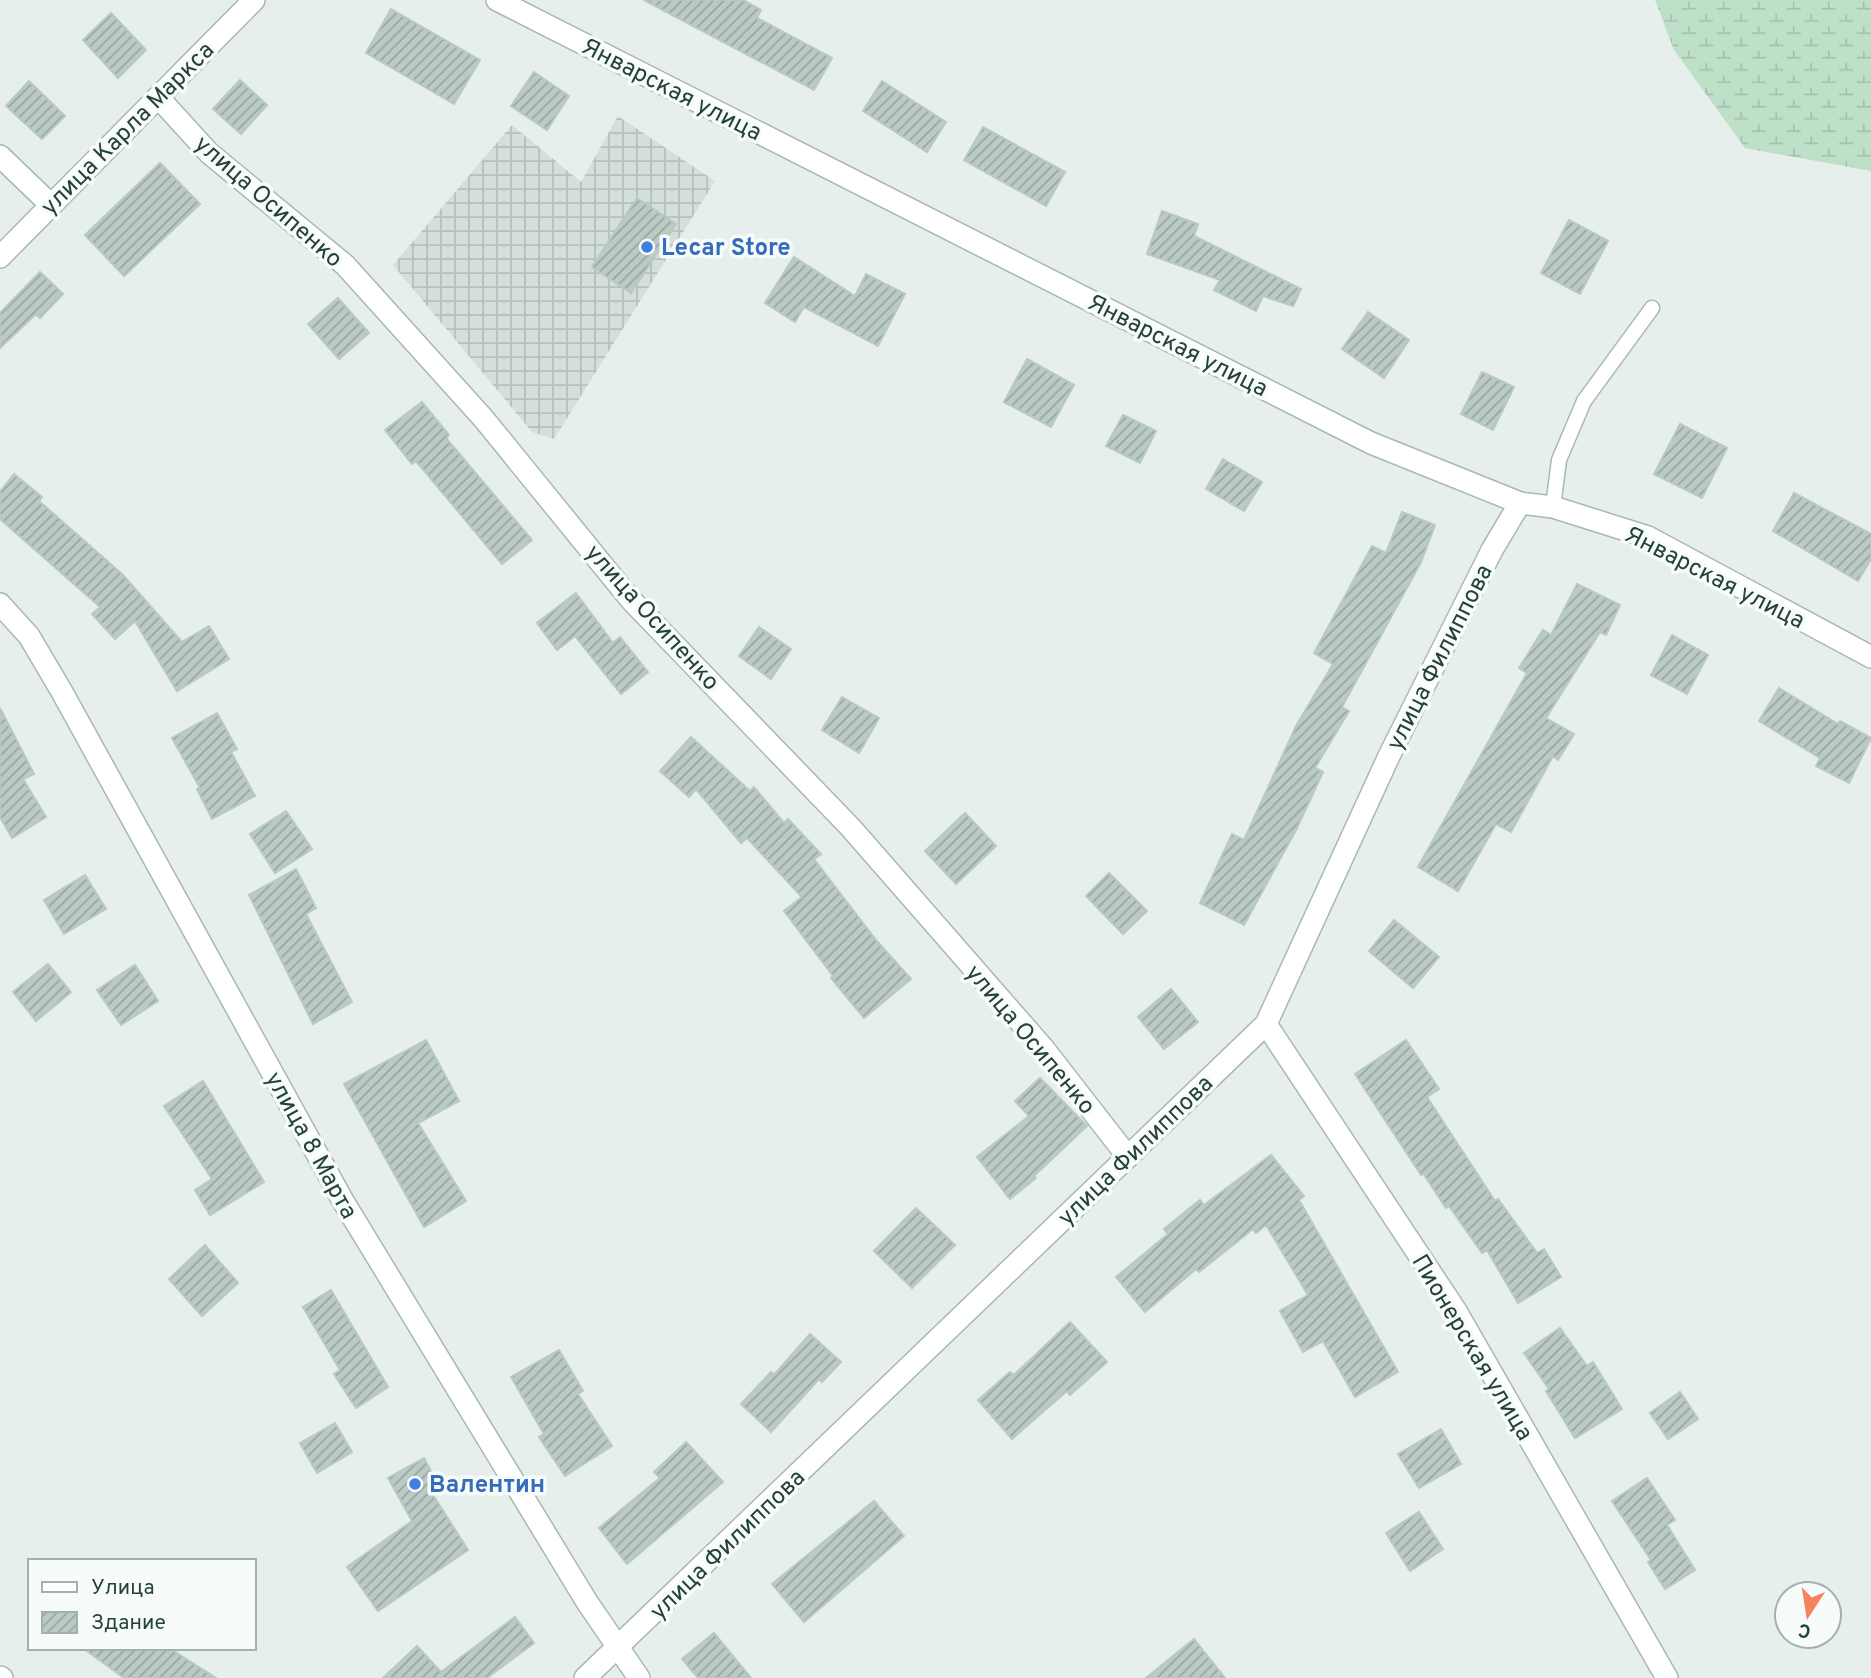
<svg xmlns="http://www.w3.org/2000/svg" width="1871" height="1678" font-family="Overpass,sans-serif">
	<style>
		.industrial { fill: url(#industrial-grid) }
		.wetland { fill: url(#wetland-marsh) }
		.building { fill: url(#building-hatch); stroke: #b8c9c2; stroke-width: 2 }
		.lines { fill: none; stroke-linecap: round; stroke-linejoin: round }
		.lane-casing { stroke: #a8b8b2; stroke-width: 17 }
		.street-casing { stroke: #a8b8b2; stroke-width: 24 }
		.lane { stroke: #fff; stroke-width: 14 }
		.street { stroke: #fff; stroke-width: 21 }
		.shop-dot { fill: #3f7fe0; stroke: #f7fbf9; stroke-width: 2.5 }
		.labels { text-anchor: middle; stroke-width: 7; stroke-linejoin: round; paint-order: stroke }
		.street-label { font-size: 24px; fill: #24423a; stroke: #f7fbf9 }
		.shop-label { font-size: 24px; font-weight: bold; fill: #366cbe; stroke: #f7fbf9; text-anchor: start }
	</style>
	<defs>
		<pattern id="industrial-grid" width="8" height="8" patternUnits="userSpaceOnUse" patternTransform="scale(1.75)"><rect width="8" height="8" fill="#d4dfda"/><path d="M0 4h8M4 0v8" fill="none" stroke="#b6c1bc"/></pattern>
		<pattern id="wetland-marsh" width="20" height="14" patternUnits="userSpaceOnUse" patternTransform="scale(1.75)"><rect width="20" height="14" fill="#bfe0c8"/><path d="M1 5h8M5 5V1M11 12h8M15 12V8" fill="none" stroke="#a4c1ad"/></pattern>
		<pattern id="building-hatch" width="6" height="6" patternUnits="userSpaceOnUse" patternTransform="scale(1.75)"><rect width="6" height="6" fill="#bbcac4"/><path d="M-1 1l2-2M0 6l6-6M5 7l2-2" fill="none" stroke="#98a6a0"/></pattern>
	</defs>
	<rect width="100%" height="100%" fill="#e6efeb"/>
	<path class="industrial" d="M 618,116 L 715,181 L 554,439 L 532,432 L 393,265 L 512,125 L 581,182 Z"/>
	<path class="wetland" d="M 1655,0 L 1871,0 L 1871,171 L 1745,148 L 1674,50 Z"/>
	<path class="building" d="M 644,0 L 743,0 L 761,10 L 757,18 L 832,58 L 814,90 Z
		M 391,9 L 480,60 L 454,104 L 366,53 Z
		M 111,13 L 146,50 L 118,78 L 83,40 Z
		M 534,72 L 569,96 L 547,130 L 511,106 Z
		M 240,80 L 267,105 L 241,134 L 213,109 Z
		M 29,81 L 65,116 L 42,139 L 6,106 Z
		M 882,81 L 946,122 L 927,152 L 863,111 Z
		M 983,127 L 1065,172 L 1046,206 L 964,160 Z
		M 160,163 L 200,204 L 124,276 L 85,235 Z
		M 637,198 L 676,224 L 631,293 L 592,267 Z
		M 1162,211 L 1198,224 L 1194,236 L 1301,289 L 1293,306 L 1263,296 L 1256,311 L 1214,290 L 1220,280 L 1147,254 Z
		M 1569,220 L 1608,241 L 1580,294 L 1541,273 Z
		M 794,257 L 855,296 L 866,274 L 905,294 L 878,346 L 804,307 L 795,322 L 765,303 Z
		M 40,272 L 63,294 L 40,318 L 36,314 L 0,348 L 0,313 Z
		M 338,298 L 369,333 L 339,359 L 308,324 Z
		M 1368,312 L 1409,340 L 1384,378 L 1342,349 Z
		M 1027,359 L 1074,385 L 1051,427 L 1004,402 Z
		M 1482,372 L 1514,387 L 1493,430 L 1461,414 Z
		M 422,402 L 449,435 L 446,438 L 532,540 L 502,564 L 416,461 L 412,464 L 385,430 Z
		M 1123,415 L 1156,431 L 1140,463 L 1106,446 Z
		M 1680,424 L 1727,448 L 1702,498 L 1654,474 Z
		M 1223,459 L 1262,482 L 1244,511 L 1206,489 Z
		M 14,474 L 42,497 L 39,501 L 123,575 L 182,642 L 209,626 L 229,659 L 177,691 L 135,621 L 115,639 L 92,614 L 100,607 L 0,519 L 0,492 Z
		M 1794,493 L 1871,534 L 1871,559 L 1858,581 L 1773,531 Z
		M 1402,512 L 1435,525 L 1421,562 L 1342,707 L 1349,711 L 1315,768 L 1323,772 L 1296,830 L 1244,925 L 1200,903 L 1232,834 L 1244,840 L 1296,726 L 1333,664 L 1314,653 L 1372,546 L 1386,553 Z
		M 1577,584 L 1620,605 L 1606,635 L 1600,632 L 1546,718 L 1574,734 L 1558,760 L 1553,756 L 1511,832 L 1496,824 L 1458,891 L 1418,867 L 1527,673 L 1519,668 L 1543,630 L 1551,635 Z
		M 576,593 L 613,643 L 620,637 L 648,672 L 621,694 L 575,636 L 557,650 L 537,623 Z
		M 759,627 L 791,649 L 771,679 L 739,656 Z
		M 1672,635 L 1708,655 L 1687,694 L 1651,675 Z
		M 1779,688 L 1838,724 L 1840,721 L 1871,738 L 1849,783 L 1816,766 L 1820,758 L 1759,721 Z
		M 842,697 L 879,718 L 859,753 L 822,730 Z
		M 0,708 L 34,774 L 23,779 L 46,817 L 12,838 L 0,817 Z
		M 217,713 L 237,749 L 231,752 L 255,796 L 212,819 L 197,789 L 200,788 L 172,738 Z
		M 691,737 L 750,791 L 754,787 L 784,823 L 788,819 L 821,854 L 814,859 L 876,940 L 911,979 L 864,1018 L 831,978 L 833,976 L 784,911 L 802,897 L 747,838 L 741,843 L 696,789 L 689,797 L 660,771 Z
		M 286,811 L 312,849 L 275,873 L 250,834 Z
		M 965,813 L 996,846 L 956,884 L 925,851 Z
		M 296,869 L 316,908 L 306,914 L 352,1002 L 313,1024 L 249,895 Z
		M 1109,873 L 1147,911 L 1123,934 L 1086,896 Z
		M 85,875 L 106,909 L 64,934 L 44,900 Z
		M 1394,920 L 1439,957 L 1413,988 L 1369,951 Z
		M 48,964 L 71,992 L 36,1021 L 13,992 Z
		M 135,965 L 158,1001 L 121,1025 L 97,990 Z
		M 1171,989 L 1198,1022 L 1164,1049 L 1138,1017 Z
		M 426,1040 L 459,1101 L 418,1123 L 466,1201 L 424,1227 L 344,1084 Z
		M 1406,1040 L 1439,1089 L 1427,1097 L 1495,1201 L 1498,1199 L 1537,1253 L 1544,1249 L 1561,1277 L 1518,1303 L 1487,1250 L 1482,1253 L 1449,1206 L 1446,1208 L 1423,1173 L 1421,1175 L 1355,1074 Z
		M 1040,1078 L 1087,1126 L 1034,1176 L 1036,1178 L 1010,1199 L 977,1157 L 1029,1116 L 1015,1101 Z
		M 203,1081 L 264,1182 L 210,1215 L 195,1190 L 212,1179 L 164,1106 Z
		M 1271,1155 L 1304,1196 L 1299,1200 L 1398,1372 L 1355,1397 L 1323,1341 L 1303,1352 L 1280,1311 L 1308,1295 L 1266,1225 L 1256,1233 L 1253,1229 L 1199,1272 L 1196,1269 L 1145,1312 L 1116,1277 L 1168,1234 L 1164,1229 L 1200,1200 L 1204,1205 Z
		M 916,1208 L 955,1245 L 912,1288 L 874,1251 Z
		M 205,1245 L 238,1283 L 202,1316 L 169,1279 Z
		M 331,1290 L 388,1387 L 356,1408 L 334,1374 L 340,1370 L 303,1307 Z
		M 1070,1322 L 1107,1362 L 1070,1395 L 1067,1391 L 1012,1439 L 978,1400 L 1010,1372 L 1014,1375 Z
		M 1560,1328 L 1587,1366 L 1593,1362 L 1622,1409 L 1575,1438 L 1546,1391 L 1549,1389 L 1524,1353 Z
		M 810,1334 L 841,1362 L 822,1382 L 819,1379 L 771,1432 L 741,1404 L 771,1372 L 774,1375 Z
		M 559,1350 L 583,1391 L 578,1394 L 612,1446 L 565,1476 L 539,1437 L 544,1434 L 511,1377 Z
		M 1680,1392 L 1698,1419 L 1668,1439 L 1650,1413 Z
		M 335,1423 L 352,1452 L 317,1473 L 300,1443 Z
		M 1441,1429 L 1461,1464 L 1419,1488 L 1398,1454 Z
		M 686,1442 L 723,1482 L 627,1564 L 599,1528 L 660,1478 L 654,1472 Z
		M 424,1458 L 441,1490 L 433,1495 L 468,1550 L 378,1611 L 347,1567 L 412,1521 L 388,1478 Z
		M 1647,1478 L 1675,1520 L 1667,1525 L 1695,1570 L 1665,1589 L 1648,1562 L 1651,1560 L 1612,1501 Z
		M 874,1501 L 904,1536 L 804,1622 L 772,1584 Z
		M 1419,1512 L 1443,1549 L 1410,1571 L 1386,1533 Z
		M 515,1617 L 534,1643 L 487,1678 L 383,1678 L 417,1646 L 441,1672 Z
		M 714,1633 L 751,1678 L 698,1678 L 682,1659 Z
		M 1194,1639 L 1225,1678 L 1146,1678 Z
		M 83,1648 L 169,1648 L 216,1678 L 124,1678 Z"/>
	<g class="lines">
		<defs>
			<path id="lane" d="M 1553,507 L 1559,460 L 1584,401 L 1652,308"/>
			<path id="street" d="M 497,0 L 1371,443 L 1520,503 L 1553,507 L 1648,537 L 1871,657
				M 158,97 L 209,153 L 345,265 L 483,418 L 631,600 L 851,828 L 1044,1049 L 1128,1157
				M 0,156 L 51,205
				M 0,257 L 254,0
				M 0,604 L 29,636 L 62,692 L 343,1201 L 587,1602 L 639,1678
				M 1266,1024 L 1456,1311 L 1667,1678
				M 0,1677 L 2,1678
				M 585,1678 L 1266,1024 L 1389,756 L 1492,550 L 1520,503"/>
		</defs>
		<use href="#lane" class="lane-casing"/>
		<use href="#street" class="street-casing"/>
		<use href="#lane" class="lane"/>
		<use href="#street" class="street"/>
	</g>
	<g class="shop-dot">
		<circle cx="647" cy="247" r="7"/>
		<circle cx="415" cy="1484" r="7"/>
	</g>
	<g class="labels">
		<g class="street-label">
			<text transform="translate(672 89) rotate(27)" y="8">Январская улица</text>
			<text transform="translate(127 128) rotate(-45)" y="8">улица Карла Маркса</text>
			<text transform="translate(269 201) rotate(41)" y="8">улица Осипенко</text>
			<text transform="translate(1178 345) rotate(27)" y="8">Январская улица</text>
			<text transform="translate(1715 577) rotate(27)" y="8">Январская улица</text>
			<text transform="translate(653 617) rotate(48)" y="8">улица Осипенко</text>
			<text transform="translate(1439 657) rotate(-63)" y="8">улица Филиппова</text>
			<text transform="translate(1031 1039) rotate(50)" y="8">улица Осипенко</text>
			<text transform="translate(312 1145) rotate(61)" y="8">улица 8 Марта</text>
			<text transform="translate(1135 1150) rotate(-44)" y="8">улица Филиппова</text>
			<text transform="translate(1473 1347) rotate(59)" y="8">Пионерская улица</text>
			<text transform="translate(727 1544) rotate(-44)" y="8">улица Филиппова</text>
		</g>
		<g class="shop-label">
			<text x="661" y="255">Lecar Store</text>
			<text x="429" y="1492">Валентин</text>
		</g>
	</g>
	<rect x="28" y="1559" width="228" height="91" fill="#f7fbf9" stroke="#a3b1ad" stroke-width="2"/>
	<rect x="42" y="1582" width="35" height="10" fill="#ffffff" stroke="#a3b1ad" stroke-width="2"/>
	<text x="91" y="1594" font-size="21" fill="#24423a">Улица</text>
	<rect x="42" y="1612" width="35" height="21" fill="url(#building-hatch)" stroke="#a3b1ad" stroke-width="2"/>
	<text x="91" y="1629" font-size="21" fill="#24423a">Здание</text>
	<g transform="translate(1808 1615) rotate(192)"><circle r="33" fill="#f7fbf9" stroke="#a3b1ad" stroke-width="2"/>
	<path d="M0-5L12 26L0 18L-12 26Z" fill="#f4845f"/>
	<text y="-10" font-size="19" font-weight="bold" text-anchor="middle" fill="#24423a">С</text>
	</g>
</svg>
